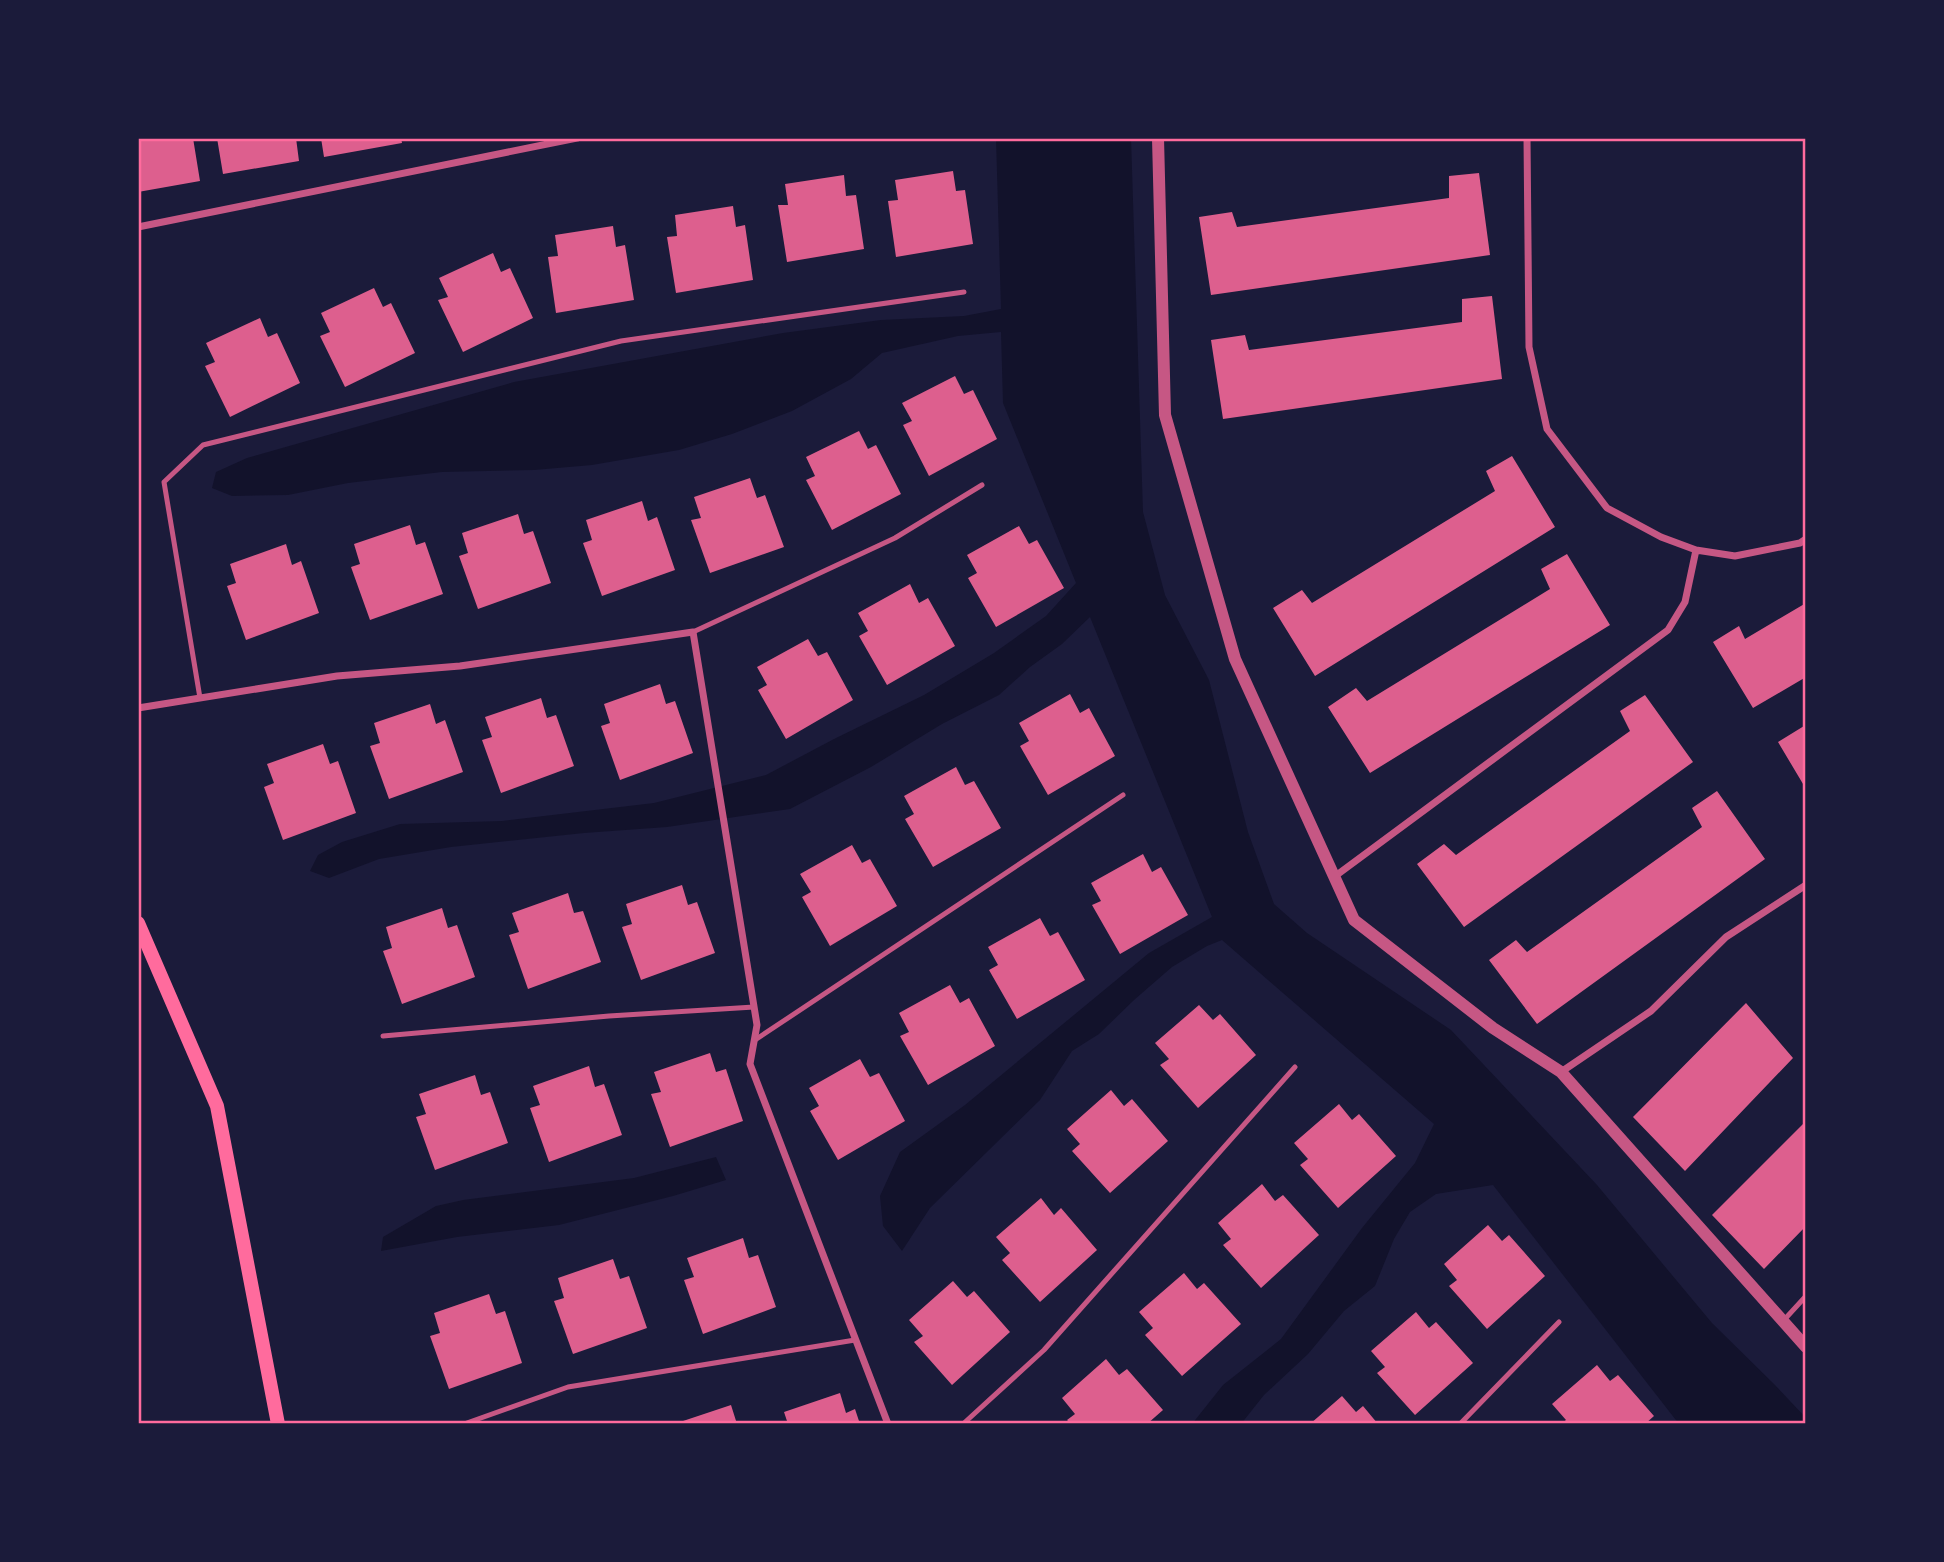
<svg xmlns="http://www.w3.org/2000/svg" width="1944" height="1562" font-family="Mulish,sans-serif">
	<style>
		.water { fill: #12122b }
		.building { fill: #dd5f8e }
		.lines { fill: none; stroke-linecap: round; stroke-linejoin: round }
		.service { stroke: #c65784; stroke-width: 5 }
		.minor { stroke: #c65784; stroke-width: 7 }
		.tertiary { stroke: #c65784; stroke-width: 12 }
		.secondary { stroke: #ff6b9d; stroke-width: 14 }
		.neatline { fill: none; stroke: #ff6b9d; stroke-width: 2.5 }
	</style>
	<rect width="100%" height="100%" fill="#1b1b3a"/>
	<path class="water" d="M 996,138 L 1131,138 L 1143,512 L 1165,595 L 1209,680 L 1248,832 L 1274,904 L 1307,933 L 1451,1030 L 1597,1185 L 1712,1323 L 1775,1385 L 1806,1418 L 1806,1424 L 1679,1424 L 1493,1185 L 1436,1194 L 1410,1212 L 1394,1239 L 1375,1286 L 1344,1311 L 1308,1354 L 1264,1395 L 1241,1424 L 1192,1424 L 1223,1385 L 1281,1339 L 1362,1228 L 1415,1163 L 1434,1124 L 1222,940 L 1207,946 L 1172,967 L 1134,1000 L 1099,1034 L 1072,1051 L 1040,1100 L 930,1208 L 902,1251 L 883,1226 L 880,1196 L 900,1152 L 965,1105 L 1149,953 L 1212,917 L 1090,617 L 1062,644 L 1030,667 L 999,695 L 942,724 L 871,767 L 790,809 L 667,827 L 584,833 L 451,847 L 379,859 L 329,878 L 310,871 L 318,855 L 342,842 L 400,824 L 502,821 L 654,803 L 766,775 L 834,739 L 924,695 L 994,653 L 1046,616 L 1076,583 L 1003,403 L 1001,332 L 958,336 L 882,353 L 851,379 L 792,411 L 732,434 L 679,450 L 592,465 L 534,470 L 442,472 L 348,483 L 288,495 L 232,496 L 212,488 L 216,472 L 247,458 L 514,382 L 783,333 L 881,320 L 964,316 L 1001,309 Z
		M 716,1157 L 726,1180 L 673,1196 L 559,1225 L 457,1237 L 381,1251 L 383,1237 L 436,1206 L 463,1200 L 634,1178 Z"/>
	<path class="building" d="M 138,138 L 193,138 L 200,181 L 138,192 Z
		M 217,138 L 296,138 L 299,161 L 223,174 Z
		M 321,138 L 401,138 L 402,143 L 324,157 Z
		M 953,171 L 956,191 L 965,190 L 973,244 L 896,257 L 888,201 L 898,200 L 895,180 Z
		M 1479,173 L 1490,255 L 1211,295 L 1199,217 L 1232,212 L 1237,227 L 1449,198 L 1449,176 Z
		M 844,175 L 846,196 L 856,195 L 864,249 L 787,262 L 778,205 L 788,205 L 785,184 Z
		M 733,206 L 736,227 L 745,225 L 753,280 L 676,293 L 667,237 L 677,236 L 675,215 Z
		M 613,226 L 616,247 L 625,245 L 634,300 L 556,313 L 548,257 L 558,256 L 555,235 Z
		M 493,253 L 501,272 L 510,268 L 533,318 L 463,352 L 438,300 L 448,297 L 439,278 Z
		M 374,288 L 383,307 L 391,303 L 415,353 L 345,387 L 320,336 L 330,332 L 321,313 Z
		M 1492,296 L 1502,379 L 1223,419 L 1211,340 L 1245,335 L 1249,350 L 1462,322 L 1462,299 Z
		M 260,318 L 268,337 L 277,333 L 300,383 L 230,417 L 205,366 L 215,362 L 206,343 Z
		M 955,376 L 964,394 L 973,390 L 997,439 L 929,476 L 903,425 L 912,421 L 902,403 Z
		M 859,431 L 868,449 L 876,445 L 901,494 L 832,530 L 806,480 L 815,476 L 806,457 Z
		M 1512,456 L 1555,527 L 1315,676 L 1273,608 L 1302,590 L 1312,603 L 1495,491 L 1486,471 Z
		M 750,478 L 757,498 L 765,495 L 784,547 L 710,573 L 691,520 L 701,518 L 694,497 Z
		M 642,501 L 648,521 L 657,517 L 675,570 L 602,596 L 583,543 L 592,540 L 586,520 Z
		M 518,514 L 524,534 L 533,531 L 551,583 L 478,609 L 459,556 L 468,553 L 462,533 Z
		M 410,525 L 416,545 L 425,542 L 443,594 L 370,620 L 351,567 L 360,564 L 354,544 Z
		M 1019,526 L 1029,544 L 1037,540 L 1064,588 L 996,627 L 968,578 L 977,573 L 967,555 Z
		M 286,544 L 292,565 L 301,561 L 319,613 L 246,640 L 227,586 L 236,583 L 230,564 Z
		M 1567,554 L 1610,625 L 1370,773 L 1328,707 L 1356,688 L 1367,701 L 1550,589 L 1541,569 Z
		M 910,584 L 919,603 L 928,598 L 955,646 L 887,685 L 859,636 L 868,631 L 858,613 Z
		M 1806,603 L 1806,677 L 1753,708 L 1713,642 L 1739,626 L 1745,639 Z
		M 808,639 L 818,656 L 827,652 L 853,700 L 786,739 L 758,690 L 767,685 L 757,667 Z
		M 660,684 L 666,704 L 675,701 L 693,753 L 620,780 L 601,726 L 610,723 L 604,704 Z
		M 1070,694 L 1080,713 L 1089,708 L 1115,756 L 1048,795 L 1020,746 L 1029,741 L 1019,723 Z
		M 1645,695 L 1693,762 L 1464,927 L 1417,864 L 1444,844 L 1456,855 L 1630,731 L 1620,711 Z
		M 541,698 L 547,718 L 556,715 L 574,766 L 501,793 L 482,740 L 492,737 L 485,717 Z
		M 430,704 L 436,724 L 445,720 L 463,772 L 389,799 L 370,746 L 380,743 L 374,723 Z
		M 1804,726 L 1806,730 L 1806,789 L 1778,742 Z
		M 323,744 L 330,764 L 338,761 L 356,813 L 283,840 L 264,787 L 274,783 L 267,764 Z
		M 956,767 L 965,785 L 974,781 L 1001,828 L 933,867 L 905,819 L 914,814 L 904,796 Z
		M 1717,791 L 1765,859 L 1537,1024 L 1489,960 L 1516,940 L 1527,952 L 1702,827 L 1692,808 Z
		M 852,845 L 862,863 L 870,859 L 897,906 L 830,946 L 802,897 L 811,892 L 800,874 Z
		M 1143,854 L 1152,872 L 1161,867 L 1188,915 L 1120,954 L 1092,905 L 1101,901 L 1091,883 Z
		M 682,885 L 688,905 L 697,902 L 715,953 L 641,980 L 622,927 L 632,924 L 626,904 Z
		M 568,893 L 574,913 L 583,911 L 601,962 L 528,989 L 509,935 L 519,932 L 512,913 Z
		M 442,908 L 448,928 L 457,925 L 475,977 L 402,1004 L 383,951 L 392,948 L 386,927 Z
		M 1040,918 L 1050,936 L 1058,932 L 1085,980 L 1017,1019 L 989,970 L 998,965 L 988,947 Z
		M 950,985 L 960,1003 L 969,998 L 995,1046 L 928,1085 L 900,1036 L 909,1032 L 899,1013 Z
		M 1746,1003 L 1793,1058 L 1685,1171 L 1633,1117 Z
		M 1199,1005 L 1213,1020 L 1220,1014 L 1256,1055 L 1198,1108 L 1160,1065 L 1169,1059 L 1155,1043 Z
		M 710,1053 L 716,1072 L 726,1069 L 743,1121 L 670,1147 L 651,1094 L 661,1092 L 654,1072 Z
		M 860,1059 L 870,1077 L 879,1073 L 905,1121 L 838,1160 L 810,1111 L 819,1106 L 809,1088 Z
		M 589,1066 L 595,1087 L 604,1084 L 622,1135 L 549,1162 L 530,1108 L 540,1105 L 533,1086 Z
		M 475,1075 L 481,1095 L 490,1092 L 508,1143 L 435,1170 L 416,1117 L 426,1114 L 419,1094 Z
		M 1111,1090 L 1124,1106 L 1132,1099 L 1168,1141 L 1110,1193 L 1072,1151 L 1080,1144 L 1067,1129 Z
		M 1339,1104 L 1352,1120 L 1359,1114 L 1396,1156 L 1338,1208 L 1300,1165 L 1308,1159 L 1294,1143 Z
		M 1806,1121 L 1806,1226 L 1764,1269 L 1712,1215 Z
		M 1262,1184 L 1275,1201 L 1283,1195 L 1319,1235 L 1261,1288 L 1223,1245 L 1231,1239 L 1218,1223 Z
		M 1041,1198 L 1054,1215 L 1061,1208 L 1097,1250 L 1040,1302 L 1002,1260 L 1010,1253 L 996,1237 Z
		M 1488,1225 L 1502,1241 L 1509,1235 L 1545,1276 L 1487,1329 L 1449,1286 L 1457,1280 L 1444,1264 Z
		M 743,1238 L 749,1258 L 758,1255 L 776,1307 L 703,1334 L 684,1280 L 694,1277 L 687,1258 Z
		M 613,1259 L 620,1279 L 629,1276 L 647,1328 L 573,1354 L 554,1301 L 564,1298 L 558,1278 Z
		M 1184,1273 L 1197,1289 L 1204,1283 L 1241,1324 L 1182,1376 L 1145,1335 L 1153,1328 L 1139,1312 Z
		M 953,1281 L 967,1297 L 974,1291 L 1010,1332 L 952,1385 L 914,1342 L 923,1336 L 909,1320 Z
		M 489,1294 L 496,1314 L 505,1311 L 522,1363 L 449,1389 L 430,1336 L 440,1333 L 434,1313 Z
		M 1416,1312 L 1429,1328 L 1436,1322 L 1473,1363 L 1415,1415 L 1377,1373 L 1385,1367 L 1371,1351 Z
		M 1106,1359 L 1119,1375 L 1127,1369 L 1163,1410 L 1147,1424 L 1071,1424 L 1067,1420 L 1075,1414 L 1062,1398 Z
		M 1597,1365 L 1610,1381 L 1618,1375 L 1654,1416 L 1645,1424 L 1561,1424 L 1566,1420 L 1552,1404 Z
		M 840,1393 L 846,1413 L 855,1409 L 860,1424 L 788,1424 L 784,1412 Z
		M 1342,1396 L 1356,1412 L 1363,1406 L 1378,1424 L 1310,1424 Z
		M 731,1405 L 737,1424 L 677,1424 L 677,1423 Z"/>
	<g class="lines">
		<path class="service" d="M 693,632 L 895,538 L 982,485
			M 200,698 L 164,482 L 203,445 L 621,341 L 964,292
			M 383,1036 L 609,1016 L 754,1007
			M 755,1040 L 1123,795
			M 1784,1320 L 1806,1296
			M 464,1424 L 568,1387 L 855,1340
			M 963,1424 L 1044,1350 L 1295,1067
			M 1460,1424 L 1559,1322"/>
		<path class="minor" d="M 1527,138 L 1529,347 L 1547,429 L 1607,508 L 1661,537 L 1696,550 L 1735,556 L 1800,543 L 1806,539
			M 138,227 L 577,138
			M 138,708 L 337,676 L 460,666 L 693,632 L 757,1025 L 750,1064 L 888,1424
			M 1334,877 L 1668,630 L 1685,602 L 1696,550
			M 1561,1072 L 1651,1011 L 1726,937 L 1806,885"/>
		<path class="tertiary" d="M 1158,138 L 1165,415 L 1235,659 L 1354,920 L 1493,1028 L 1561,1072 L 1806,1347"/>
		<path class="secondary" d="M 138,923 L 217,1106 L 278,1424"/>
	</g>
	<rect width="1944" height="1562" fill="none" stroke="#1b1b3a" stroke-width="280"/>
	<rect x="140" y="140" width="1664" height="1282" class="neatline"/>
</svg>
